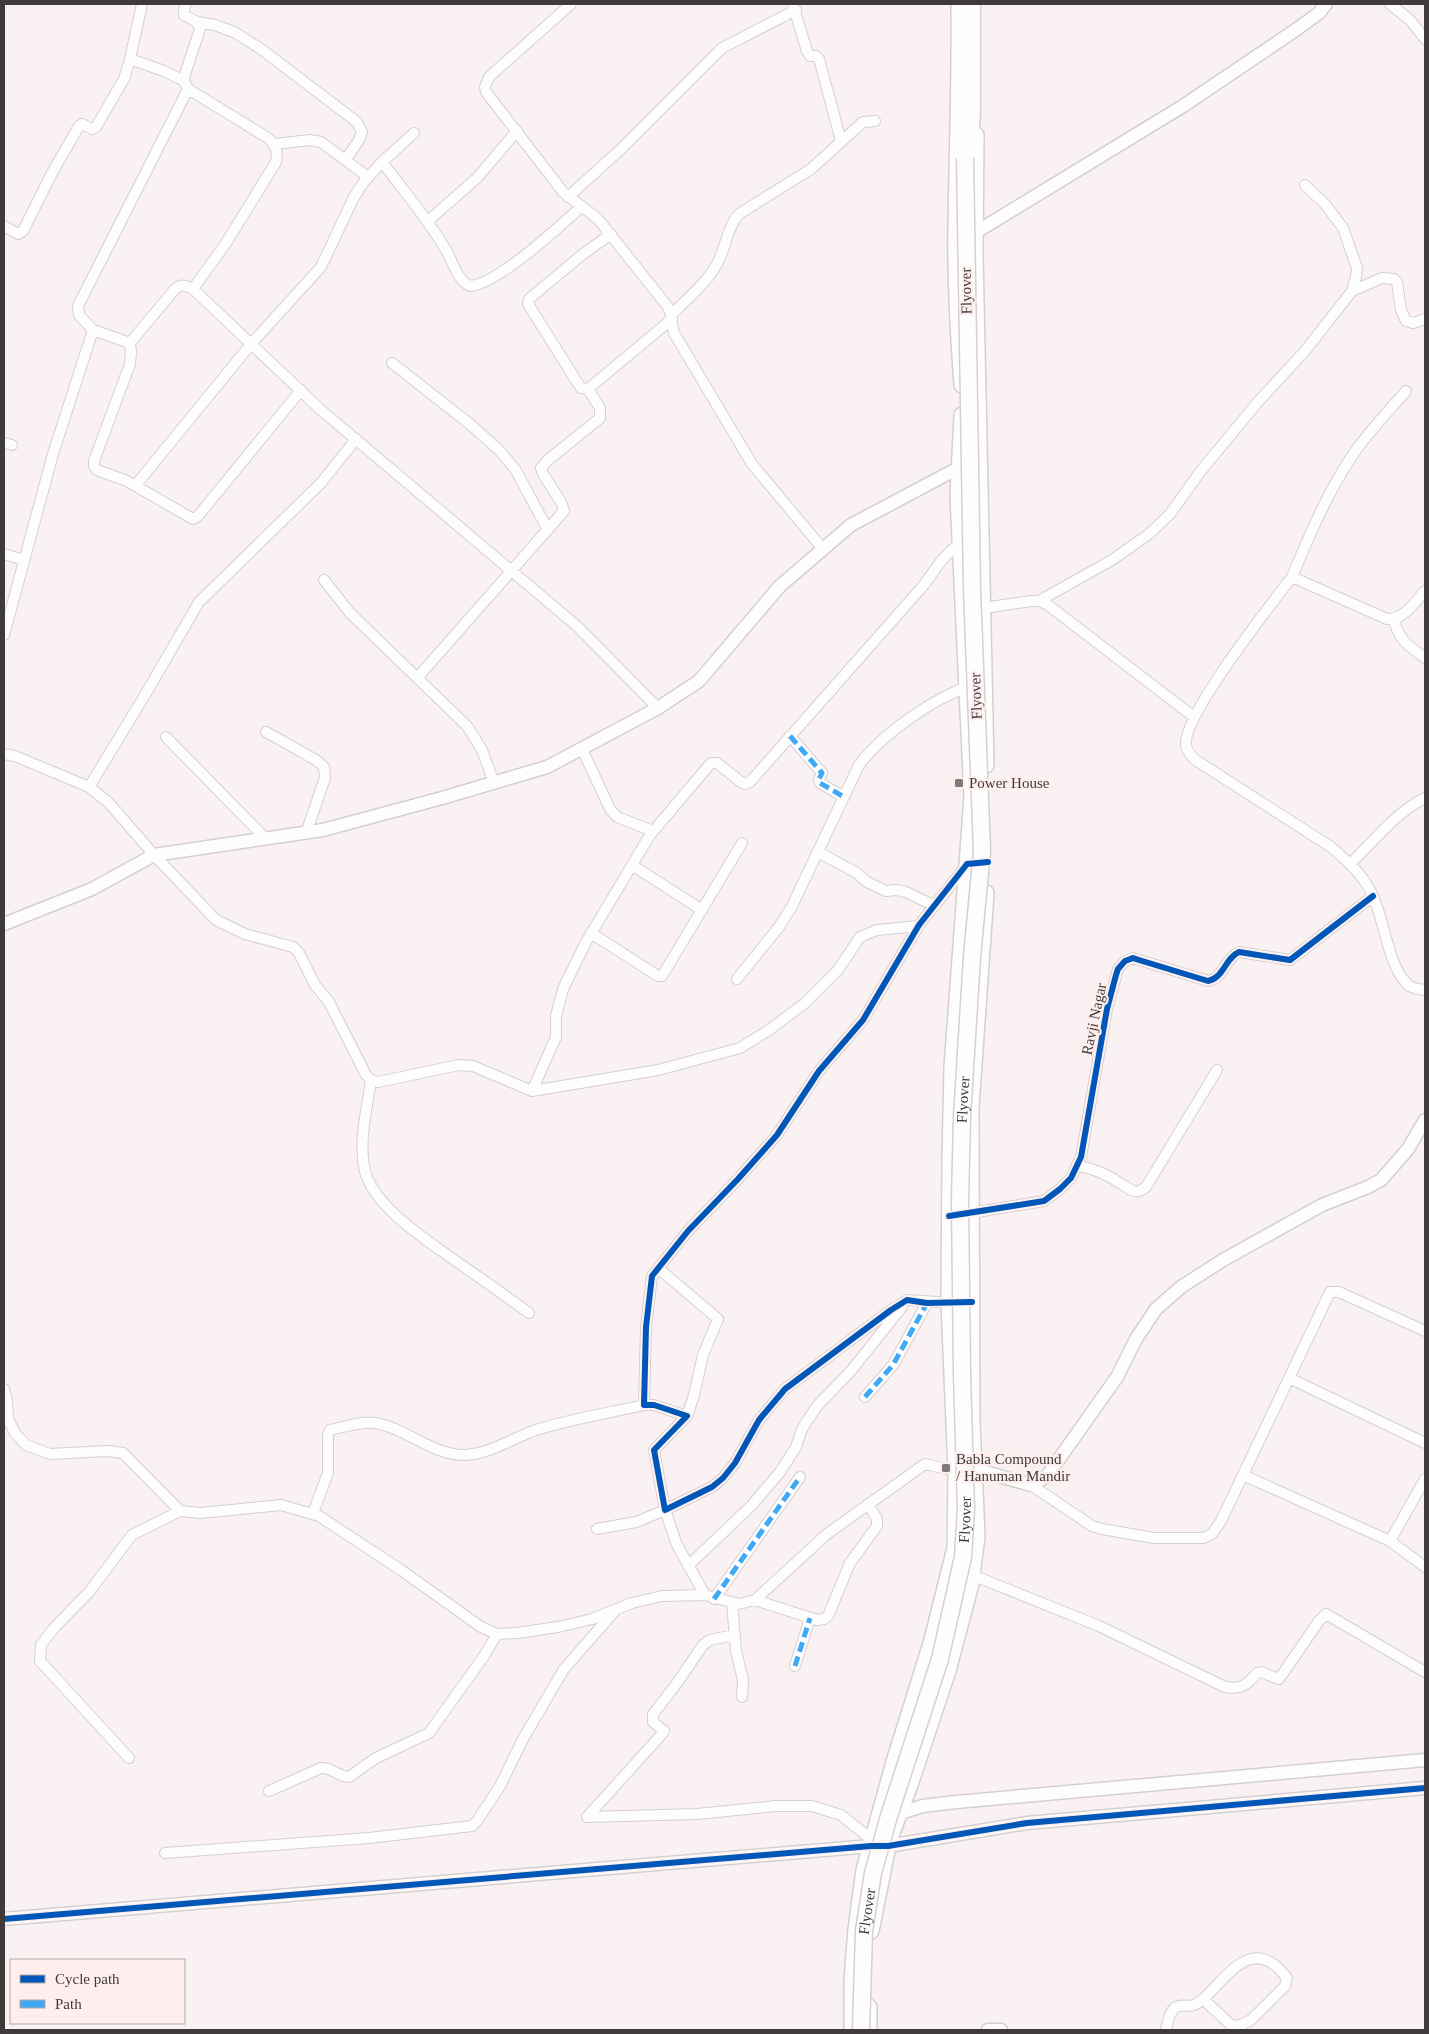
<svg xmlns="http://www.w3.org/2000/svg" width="1429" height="2034" font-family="Georgia,serif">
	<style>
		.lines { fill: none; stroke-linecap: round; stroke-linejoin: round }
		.minor-casing { stroke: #d6cfcf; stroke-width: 12 }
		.tertiary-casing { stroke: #d6cfcf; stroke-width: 15 }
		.primary-casing { stroke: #d6cfcf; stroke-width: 18 }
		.trunk-casing { stroke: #d6cfcf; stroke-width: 19 }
		.minor { stroke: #fefdfd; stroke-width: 10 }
		.tertiary { stroke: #fefdfd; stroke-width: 12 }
		.primary { stroke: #fefdfd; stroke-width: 15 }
		.trunk { stroke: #fefdfd; stroke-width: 16 }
		.trunk-bridge-casing { stroke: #d6cfcf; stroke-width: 19; stroke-linecap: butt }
		.trunk-bridge { stroke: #fefdfd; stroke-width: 16 }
		.quiet { stroke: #3fa9f5; stroke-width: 5; stroke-dasharray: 10 5; stroke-linecap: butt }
		.cycleway-casing { stroke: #feefee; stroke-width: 9 }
		.cycleway { stroke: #0057b8; stroke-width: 6 }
		.poi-dot { fill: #817a7a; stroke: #feefee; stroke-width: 2 }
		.labels { text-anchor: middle; stroke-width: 4.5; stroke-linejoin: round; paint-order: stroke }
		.street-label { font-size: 15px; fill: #403a3a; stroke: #feefee }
		.poi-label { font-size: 15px; fill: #403a3a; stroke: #feefee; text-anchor: start }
	</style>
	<rect width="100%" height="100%" fill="#faf2f2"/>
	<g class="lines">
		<defs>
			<path id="minor" d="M 142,4 L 130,59 L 164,71 L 184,81
				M 571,4 L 489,77 L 485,87 L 486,92 L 563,192 L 598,219 L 668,307 C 673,316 671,324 674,333 L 752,464 L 823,549
				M 1390,4 L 1410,20 L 1425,39
				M 793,5 L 807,51 L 810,56 L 816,56 L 819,59 L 841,141
				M 197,22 L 215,25 L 234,32 L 261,49 L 357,122 L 362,132 L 359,140 L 346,159
				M 275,144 L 310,140 L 321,142 L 368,177
				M 382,162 C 404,191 428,219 446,250 C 453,262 457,280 470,286 C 498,284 560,226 582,206
				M 568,197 L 621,149 L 722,48 L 796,10
				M 428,221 L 477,178 L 517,131
				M 4,226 L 18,234 L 23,231 L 52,173 L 79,126 L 82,124 L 92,129 L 96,127 L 124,79 L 130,59
				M 611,234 L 583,254 L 529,299 L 528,304 L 577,382 L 581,388 L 588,389 L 672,319
				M 193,289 L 321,410 L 578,627 L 658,708
				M 1352,291 L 1382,278 L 1394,279 L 1397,282 L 1401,310 L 1406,321 L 1413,323 L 1425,319
				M 672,314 C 688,299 706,283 717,264 C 726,248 727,227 739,214 L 811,169 L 863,122 L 875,121
				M 93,330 L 130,343 L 175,289 C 181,284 185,285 193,289 L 226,243 L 276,162 C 278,151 276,146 268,138 L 188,89
				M 130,343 L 131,352 L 130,364 L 94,461 L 94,466 L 97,470 L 127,481 L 193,519 L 198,516 L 301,390
				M 392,363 L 471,425 L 499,450 L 515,469 L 547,528
				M 4,443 L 12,445
				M 135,486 L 251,344 L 321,267 L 353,199 L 363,183 L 382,162 L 414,133
				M 4,554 L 24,560
				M 1292,577 C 1309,536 1326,496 1350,459 C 1366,434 1387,413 1406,391
				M 324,580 L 350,613 L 467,726 L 482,750 L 494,783
				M 1425,591 C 1414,603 1405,619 1387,619 L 1292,577 C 1272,603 1181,718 1186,746 C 1187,751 1191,755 1194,759 L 1331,847 C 1346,860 1361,873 1370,890 C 1385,917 1386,962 1407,984 C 1412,989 1419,989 1425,990
				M 1039,601 L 1112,560 L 1149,534 L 1170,514 L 1200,472 L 1257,403 L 1305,351 L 1352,291 L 1356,277 L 1357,268 L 1343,228 L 1325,204 L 1305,185
				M 977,609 L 1031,601 L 1039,601 L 1048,605 L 1194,717
				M 1393,619 C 1401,642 1406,644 1425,658
				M 4,635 L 53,454 L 93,330 L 79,315 L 78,306 L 188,89 L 184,81 L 185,74 L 200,29 L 197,22 L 184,15 L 185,4
				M 418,677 L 564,511 L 561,502 L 543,474 L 541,468 L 548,460 L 600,418 L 600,408 L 588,389
				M 266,732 L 316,760 L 324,767 L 325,778 L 306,833
				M 790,736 L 822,773 L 819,779 L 820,783 L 844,797
				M 166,737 L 266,839
				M 582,749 L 610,809 L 617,817 L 653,831
				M 4,754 L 15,756 L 89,787 L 109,803 L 154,855 L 216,920 L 245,934 L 293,947 L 299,953 L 315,985 L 329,1002 L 366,1075 L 371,1080 L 378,1082 L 459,1065 L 473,1066 L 532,1091 L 658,1070 L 740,1048 L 769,1030 L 805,1003 L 838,970 L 860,937 L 877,930 L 919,926
				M 89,787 L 145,695 L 199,602 L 321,483 L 356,439
				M 818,852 L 857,873 L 867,882 L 886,891 L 897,890 L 906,892 L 935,906
				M 1350,864 C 1373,842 1396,812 1425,798
				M 632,865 L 702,910
				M 591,933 L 658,976 L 662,976 L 742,843
				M 737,979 L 779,927 L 792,906 L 859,765 C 883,733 934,698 972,685
				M 371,1080 C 367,1109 358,1143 365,1171 C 375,1209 430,1242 460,1264 C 483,1280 506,1296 529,1313
				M 532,1091 L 556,1037 L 556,1016 L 563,989 L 586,942 L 650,835 L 711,763 L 717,763 L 741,782 L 745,784 L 750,782 L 923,586 C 934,572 946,549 964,543
				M 1078,1166 C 1101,1170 1112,1178 1131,1190 C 1137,1193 1141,1191 1146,1187 L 1217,1070
				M 965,1214 L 1044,1201 L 1060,1189 L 1071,1178 L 1081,1157 L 1107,1009 L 1118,969 L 1125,961 L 1133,958 L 1208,981 C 1224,978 1225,958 1239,952 L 1290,960 L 1373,896
				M 658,1268 L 718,1319 L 703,1355 L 694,1395 L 687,1416
				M 953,1303 L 907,1300 L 891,1310 L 785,1389 L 759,1420 L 735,1463 L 723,1478 L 712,1487 L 665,1510 L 654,1450 L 687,1416 L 654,1405 L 644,1405 L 646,1327 L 652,1276 L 688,1231 L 738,1179 L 777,1135 L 819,1071 L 863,1020 L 919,925 L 967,865
				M 1289,1378 L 1425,1443
				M 4,1389 L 7,1400 L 8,1419 L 15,1433 L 26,1445 L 50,1454 L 107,1451 L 123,1453 L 180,1511
				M 865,1397 L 893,1365 L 927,1303
				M 1243,1475 L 1390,1541 L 1425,1567
				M 1031,1485 L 1092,1526 L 1102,1529 L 1154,1538 L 1203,1538 L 1212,1534 L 1221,1521 L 1330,1292 L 1339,1292 L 1425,1331
				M 313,1513 L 328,1473 L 328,1435 L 330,1430 C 344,1427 361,1421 375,1423 C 406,1428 432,1455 464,1455 C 491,1454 512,1438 536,1430 C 570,1419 609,1413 644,1405
				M 1390,1541 L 1425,1479
				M 688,1566 L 752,1505 L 780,1472 L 796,1447 L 802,1429 L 817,1406 L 850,1372 L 902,1307
				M 972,1575 L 1099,1626 L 1225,1687 C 1241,1690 1247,1685 1257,1673 L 1261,1672 L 1279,1679 L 1319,1621 L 1326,1614 L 1425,1672
				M 705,1595 L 739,1604 L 755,1600 L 827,1534 L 925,1464 L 956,1471
				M 714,1599 L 800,1477
				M 755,1600 L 817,1620 L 824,1619 L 828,1616 L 850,1563 L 877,1526 L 877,1519 L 868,1504
				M 732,1602 L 736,1651 L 743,1680 L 742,1697
				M 795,1666 L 810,1618
				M 129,1758 L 40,1661 L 41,1645 L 53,1629 L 90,1591 L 132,1535 L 180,1511 L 201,1513 L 281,1505 L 319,1516 L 401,1570 L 481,1627 L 497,1634 L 517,1633 L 558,1627 L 592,1619 L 632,1603 L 662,1596 L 705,1595 L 677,1545 L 665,1510 L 636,1522 L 597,1529
				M 269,1791 L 321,1768 C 332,1767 339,1777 349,1777 L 376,1758 L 429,1733 L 484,1656 L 497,1634
				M 587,1817 L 697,1814 L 776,1806 L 812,1806 L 841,1815 L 867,1836 L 878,1839
				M 587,1817 L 662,1734 L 664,1731 L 653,1722 L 653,1714 L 675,1686 L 703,1645 L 710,1640 L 734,1635
				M 165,1853 L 369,1838 L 472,1826 L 477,1821 L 500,1786 L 523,1739 L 564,1669 L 614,1612
				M 1166,2030 C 1174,1989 1184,2016 1202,2000 C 1220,1985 1245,1943 1273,1964 C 1278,1967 1283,1973 1287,1978 L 1285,1986 L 1251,2020 L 1241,2025 L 1232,2026 L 1203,1999"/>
			<path id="tertiary" d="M 968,237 L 1183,106 L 1297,29 L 1319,13 L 1326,4
				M 4,924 L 92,889 L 154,855 L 323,830 L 442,798 L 547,767 L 658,708 L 699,681 L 780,586 L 851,525 L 966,464
				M 965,1470 L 974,1469 L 1031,1485 L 1047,1476 L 1117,1377 L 1136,1339 L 1156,1309 L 1181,1287 L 1223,1260 L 1322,1205 L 1368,1187 L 1381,1180 L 1408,1149 L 1425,1120
				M 900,1813 L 923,1806 L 956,1802 L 1425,1760
				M 4,1919 L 871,1846 L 888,1846 L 1027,1823 L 1425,1788
				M 988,2030 L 1001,2030"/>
			<path id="primary" d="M 959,4 C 960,78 957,151 956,225 C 955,278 958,331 962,385
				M 976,135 L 975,255 L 986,765
				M 871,1931 L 889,1841 L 911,1782 L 948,1671 L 971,1584 L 977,1536 L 972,1421 L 971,1107 L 986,893
				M 869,2007 L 869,2030
				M 852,2030 L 852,1980 L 856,1929 L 864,1870 L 894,1762 L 932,1640 L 955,1548 L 956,1471 L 949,1303 L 950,1160 L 952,1068 L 972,797 L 958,495 L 962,415"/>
			<path id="trunk" d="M 965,158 L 970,148 L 972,109 L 972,4"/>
		</defs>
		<use href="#minor" class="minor-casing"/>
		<use href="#tertiary" class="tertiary-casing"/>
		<use href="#primary" class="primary-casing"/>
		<use href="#trunk" class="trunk-casing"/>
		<use href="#minor" class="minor"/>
		<use href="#tertiary" class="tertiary"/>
		<use href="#primary" class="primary"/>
		<use href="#trunk" class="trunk"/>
		<defs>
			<g id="trunk-bridge">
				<path id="s1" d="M 861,2030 L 864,1931 L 873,1873 L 889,1816 L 940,1659 L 963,1557 L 966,1509 L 962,1374 L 960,1202 L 962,1117 L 972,957 L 982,851 L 972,589 L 965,158"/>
			</g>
		</defs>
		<use href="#trunk-bridge" class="trunk-bridge-casing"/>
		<use href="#trunk-bridge" class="trunk-bridge"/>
		<path class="quiet" d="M 790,736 L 822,773 L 819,779 L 820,783 L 844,797
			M 865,1397 L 893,1365 L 927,1303
			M 714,1599 L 800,1477
			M 795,1666 L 810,1618"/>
		<defs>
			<path id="cycleway" d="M 949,1216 L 1044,1201 L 1060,1189 L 1071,1178 L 1081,1157 L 1107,1009 L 1116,975 L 1118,969 L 1125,961 L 1133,958 L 1139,960 L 1208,981 C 1224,978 1225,958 1239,952 L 1290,960 L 1373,896
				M 972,1302 L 927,1303 L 907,1300 L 891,1310 L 785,1389 L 759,1420 L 735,1463 L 723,1478 L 712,1487 L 665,1510 L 654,1450 L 687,1416 L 654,1405 L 644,1405 L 646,1327 L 652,1276 L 688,1231 L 738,1179 L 777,1135 L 819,1071 L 863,1020 L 919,925 L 967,864 L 988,862
				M 4,1919 L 871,1846 L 888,1846 L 1027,1823 L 1425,1788"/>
		</defs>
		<use href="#cycleway" class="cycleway-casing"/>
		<use href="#cycleway" class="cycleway"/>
	</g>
	<g class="poi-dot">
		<rect x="954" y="778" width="10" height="10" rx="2.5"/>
		<rect x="941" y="1463" width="10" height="10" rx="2.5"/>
	</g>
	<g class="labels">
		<g class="street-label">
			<text transform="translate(966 291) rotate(-91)" y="5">Flyover</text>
			<text transform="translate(976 696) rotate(-92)" y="5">Flyover</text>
			<text transform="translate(1094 1019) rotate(-78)" y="5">Ravji Nagar</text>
			<text dy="5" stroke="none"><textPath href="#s1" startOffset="944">Flyover</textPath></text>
			<text dy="5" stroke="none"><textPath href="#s1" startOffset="524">Flyover</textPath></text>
			<text dy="5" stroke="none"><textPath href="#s1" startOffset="119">Flyover</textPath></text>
		</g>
		<g class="poi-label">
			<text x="969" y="788">Power House</text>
			<text x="956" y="1464">Babla Compound<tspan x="956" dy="17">/ Hanuman Mandir</tspan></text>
		</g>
	</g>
	<rect width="1429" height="2034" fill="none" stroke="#403a3a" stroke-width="10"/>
	<rect x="10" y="1959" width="175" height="65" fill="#feefee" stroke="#b2a7a6"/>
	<rect x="20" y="1975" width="25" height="8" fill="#0057b8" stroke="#b2a7a6"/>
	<text x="55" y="1984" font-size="15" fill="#403a3a">Cycle path</text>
	<rect x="20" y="2000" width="25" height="8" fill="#3fa9f5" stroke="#b2a7a6"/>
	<text x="55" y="2009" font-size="15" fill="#403a3a">Path</text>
</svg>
